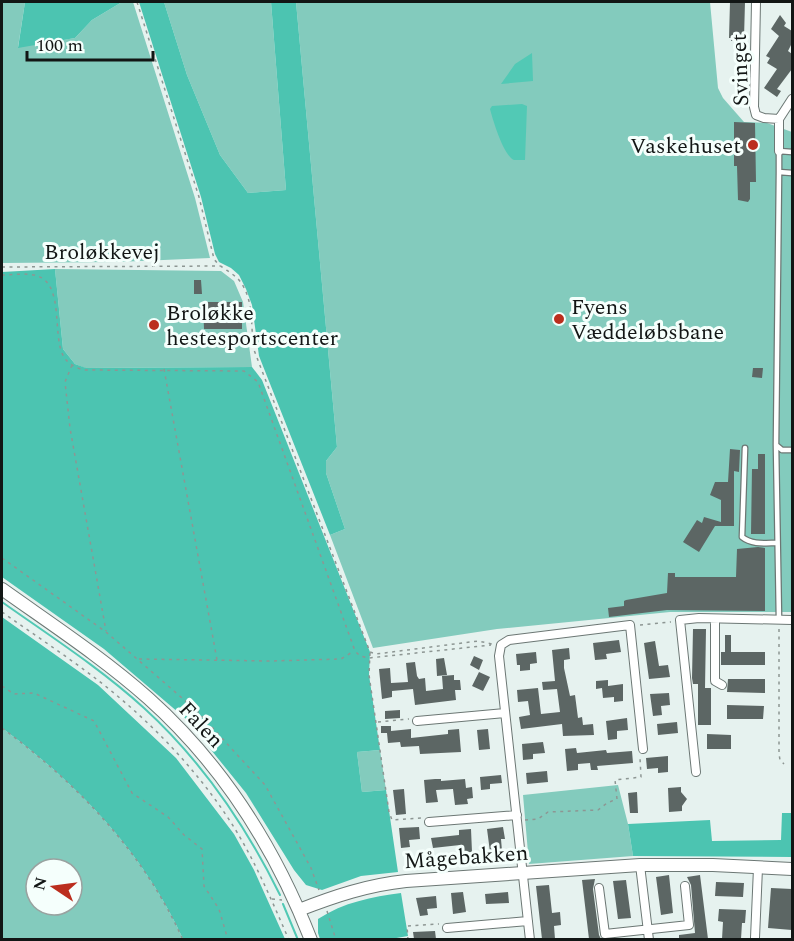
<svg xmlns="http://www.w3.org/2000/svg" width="794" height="941" font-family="Spectral,serif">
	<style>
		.green { fill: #83cbbd; fill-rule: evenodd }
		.forest { fill: #4cc4b1 }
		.water { fill: #52c9b5 }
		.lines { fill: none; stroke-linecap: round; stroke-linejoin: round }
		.stream { stroke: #52c9b5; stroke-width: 2 }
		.building { fill: #5c6664 }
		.lane-casing { stroke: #6c7774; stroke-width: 7 }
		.street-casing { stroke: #6c7774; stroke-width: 10 }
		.secondary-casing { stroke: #6c7774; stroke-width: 14 }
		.path { stroke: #8d9693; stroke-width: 1.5; stroke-dasharray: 3 4.5; stroke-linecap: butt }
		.lane { stroke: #fff; stroke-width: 4.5 }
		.street { stroke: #fff; stroke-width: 8 }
		.secondary { stroke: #fff; stroke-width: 12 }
		.poi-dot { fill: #bb2e1e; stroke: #f5fffc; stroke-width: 2 }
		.labels { text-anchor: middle; stroke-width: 6; stroke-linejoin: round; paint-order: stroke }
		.street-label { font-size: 22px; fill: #121615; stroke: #f5fffc }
		.poi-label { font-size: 22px; fill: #121615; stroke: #f5fffc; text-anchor: start }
	</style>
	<rect width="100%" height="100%" fill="#e6f2ef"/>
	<path class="green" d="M 2,2 L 25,2 L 18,47 L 75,38 L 92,20 L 122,2 L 133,2 L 195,198 L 210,258 L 117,262 L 2,263 Z
		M 164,2 L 271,2 L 286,190 L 248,193 L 220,155 L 187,75 Z
		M 296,2 L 710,2 L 718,88 L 723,98 L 744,122 L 767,123 L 792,132 L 792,612 L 670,612 L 497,629 L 373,648 L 330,535 L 345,529 L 326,473 L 326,461 L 337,447 Z
		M 55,269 L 221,271 L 234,281 L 243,302 L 252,367 L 85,368 L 75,364 L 63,349 Z
		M 2,728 C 78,784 144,853 183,939 L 2,939 ZM 36,869 L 72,869 L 72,905 L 36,905 Z
		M 380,750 L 386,790 L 362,792 L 357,752 Z
		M 618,785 L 628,824 L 633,856 L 529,864 L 523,795 Z"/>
	<path class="forest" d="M 25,2 L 122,2 L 92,20 L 75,38 L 18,48 Z
		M 139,2 L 164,2 L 187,75 L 220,155 L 248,193 L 286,190 L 271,2 L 296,2 L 337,447 L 326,461 L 326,473 L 345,529 L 330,535 L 259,356 L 252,305 L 246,289 L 239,275 L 231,268 L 219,262 L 215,254 L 201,197 Z
		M 55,269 L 63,349 L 75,364 L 86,368 L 252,367 L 262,380 L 370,652 L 369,675 L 380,750 L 357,752 L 362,792 L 386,790 L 398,872 L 361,876 L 322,890 L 306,885 L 294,870 L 246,793 L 186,719 L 104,649 L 2,577 L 2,272 Z
		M 2,617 L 98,685 L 176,758 L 234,834 L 254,870 L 285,939 L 183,939 C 144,853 78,784 2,728 Z
		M 782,813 L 792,813 L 792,857 L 633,856 L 628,824 L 710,820 L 712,841 L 781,840 Z
		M 401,893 L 408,936 L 385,940 L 320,939 L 318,933 L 318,919 C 344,902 372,897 401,893 Z"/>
	<path class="water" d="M 532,53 L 533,81 L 501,84 L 515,64 Z
		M 522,104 L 527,106 L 525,160 C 524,160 515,160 514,160 C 503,155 493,120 490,109 L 492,106 Z"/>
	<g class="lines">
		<path class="stream" d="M 2,602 C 50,636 100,668 144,708 C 201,760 246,826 280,895
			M 283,904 L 298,940"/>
	</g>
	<path class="building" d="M 730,2 L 745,2 L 744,38 L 743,37 L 743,41 L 731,41 L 731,38 L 729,38 Z
		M 780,15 L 786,23 L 784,26 L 792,31 L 792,43 L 788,51 L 792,54 L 792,69 L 777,89 L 781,91 L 777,97 L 764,88 L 777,69 L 767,63 L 770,58 L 766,56 L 779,36 L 771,29 Z
		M 734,122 L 755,123 L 756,182 L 750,182 L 750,199 L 748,202 L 738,200 L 737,166 L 734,166 Z
		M 194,280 L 201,280 L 202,294 L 194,294 Z
		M 203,302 L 242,302 L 242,329 L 204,329 Z
		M 753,368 L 763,368 L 762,378 L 752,377 Z
		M 730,449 L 740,450 L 739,472 L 734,471 L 734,526 L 715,526 L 699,552 L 683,542 L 697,520 L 702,523 L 704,517 L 721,522 L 721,500 L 710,495 L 715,482 L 728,482 Z
		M 758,454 L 765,454 L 765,534 L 751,534 L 752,469 L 758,469 Z
		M 758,547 L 765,548 L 765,611 L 667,610 L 609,617 L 608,608 L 624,606 L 624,601 L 626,600 L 667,593 L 668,573 L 675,573 L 675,577 L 736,577 L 737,549 Z
		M 693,629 L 706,629 L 705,688 L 711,688 L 711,725 L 698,725 L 698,684 L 693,684 L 692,678 Z
		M 725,635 L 731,635 L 731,652 L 765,652 L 765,665 L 721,665 L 721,652 L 725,652 Z
		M 619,640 L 621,652 L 606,654 L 607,659 L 595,660 L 593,643 Z
		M 655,641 L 659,666 L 668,665 L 670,677 L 649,679 L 644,643 Z
		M 569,648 L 570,659 L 564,660 L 564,668 L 570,696 L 575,695 L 578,718 L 582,717 L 583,725 L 593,724 L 594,735 L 563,736 L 562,724 L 521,729 L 519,717 L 530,715 L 528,701 L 518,702 L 517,690 L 538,688 L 541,714 L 560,712 L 557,689 L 543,690 L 542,682 L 555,681 L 552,650 Z
		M 536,652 L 537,663 L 530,664 L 530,670 L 520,671 L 520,665 L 517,665 L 516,654 Z
		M 474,656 L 483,660 L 479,670 L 470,665 Z
		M 444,658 L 447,675 L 437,676 L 436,659 Z
		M 415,662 L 417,676 L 419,679 L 425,678 L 426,691 L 443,689 L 442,676 L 454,675 L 454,680 L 460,680 L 461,690 L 455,690 L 456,700 L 415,705 L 413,689 L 392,691 L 392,697 L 382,699 L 379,669 L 390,668 L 391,683 L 408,682 L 406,663 Z
		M 479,672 L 490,677 L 483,691 L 472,686 Z
		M 728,679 L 765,679 L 765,693 L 727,692 Z
		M 608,680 L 608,686 L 623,684 L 623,701 L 614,702 L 614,697 L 603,698 L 602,688 L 596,689 L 596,681 Z
		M 669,693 L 670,705 L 661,706 L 662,715 L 653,716 L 650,694 Z
		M 727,705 L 764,706 L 763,719 L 727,719 Z
		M 400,710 L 400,718 L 385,719 L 385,711 Z
		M 627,718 L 628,730 L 617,731 L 617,739 L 608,740 L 606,721 Z
		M 677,722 L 678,733 L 658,735 L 657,724 Z
		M 381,726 L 391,726 L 391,731 L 411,729 L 411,738 L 448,734 L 448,730 L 459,729 L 461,752 L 420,754 L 419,746 L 401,747 L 400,742 L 388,743 L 387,733 L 381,733 Z
		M 488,729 L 490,749 L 479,750 L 477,730 Z
		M 707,734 L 731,735 L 731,749 L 707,749 Z
		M 543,742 L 545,753 L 533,754 L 533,759 L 523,760 L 522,744 Z
		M 576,748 L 577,753 L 606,750 L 607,753 L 632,751 L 633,763 L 597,766 L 598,770 L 591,770 L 590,763 L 578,764 L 578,770 L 567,771 L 565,749 Z
		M 668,756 L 668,772 L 658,773 L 658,768 L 647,769 L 646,758 Z
		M 547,771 L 548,782 L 527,784 L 526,773 Z
		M 501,775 L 502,783 L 490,784 L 490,789 L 481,790 L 480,777 Z
		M 435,779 L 441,779 L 441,781 L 465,779 L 466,788 L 472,787 L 473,798 L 467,799 L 468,804 L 455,805 L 453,789 L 436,790 L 438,802 L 426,803 L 424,780 Z
		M 681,787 L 681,792 L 687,799 L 682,806 L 682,811 L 669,812 L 668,788 Z
		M 404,789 L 406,814 L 396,815 L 393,790 Z
		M 637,792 L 638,813 L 630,813 L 628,793 Z
		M 419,827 L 420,839 L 409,840 L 410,847 L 401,848 L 399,828 Z
		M 503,827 L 505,839 L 501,839 L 502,851 L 490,852 L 487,829 Z
		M 471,829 L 472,852 L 460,853 L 460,845 L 433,848 L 431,838 L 459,835 L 459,830 Z
		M 669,875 L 673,913 L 661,915 L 656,877 Z
		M 700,875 L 708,939 L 679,939 L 679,935 L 695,933 L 691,885 L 687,877 Z
		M 595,879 L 593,889 L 599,935 L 601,939 L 589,939 L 582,880 Z
		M 626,880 L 631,918 L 618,919 L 613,881 Z
		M 716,882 L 744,883 L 743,897 L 715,896 Z
		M 549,885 L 552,913 L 560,912 L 561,925 L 554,926 L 555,939 L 542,939 L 536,886 Z
		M 771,888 L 792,889 L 792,930 L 768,928 Z
		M 463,892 L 466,912 L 453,914 L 451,893 Z
		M 508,892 L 509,903 L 486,904 L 485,894 Z
		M 436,896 L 437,908 L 427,909 L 428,915 L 420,916 L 416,898 Z
		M 719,909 L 746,910 L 745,923 L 742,923 L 741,939 L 722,939 L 723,922 L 718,921 Z
		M 435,931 L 436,939 L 414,939 L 413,932 Z"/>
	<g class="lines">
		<defs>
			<path id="lane" d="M 792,152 L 779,151 L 779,172 L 792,173
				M 779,172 L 776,445 L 782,450 L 792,450
				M 776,445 L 779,620
				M 745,448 L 742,537 C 752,545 766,543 777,543"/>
			<path id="street" d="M 756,2 L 754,107 L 756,115 L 764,118 L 779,119
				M 779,151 L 779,119 L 792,99
				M 715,619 L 715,681 L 722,685
				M 417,721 L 505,713
				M 696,772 L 680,620 L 699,618 L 792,620
				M 429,822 L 517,815
				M 640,865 L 649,940
				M 599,888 L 605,934 L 689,925 L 685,886
				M 447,928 L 528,921
				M 755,938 L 758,868
				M 530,940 L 499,656 L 501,645 L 509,640 L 630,625 L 643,749"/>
			<path id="secondary" d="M 2,589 C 51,624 103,658 148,698 C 222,764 275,848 311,940
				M 299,910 C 335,896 368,885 406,881 L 640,865 L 713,865 L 792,869"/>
		</defs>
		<use href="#lane" class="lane-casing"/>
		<use href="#street" class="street-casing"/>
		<use href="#secondary" class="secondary-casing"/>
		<path class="path" d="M 137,2 L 199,197 L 214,259 C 220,268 232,272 239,280 C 255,300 250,326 254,350 L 370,652 L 376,654 L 478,641 L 492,644
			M 2,267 L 220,266
			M 2,275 C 12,275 24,273 34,275 C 66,281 51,336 64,357 C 68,364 75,367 83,370 L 244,371 L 258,382 L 355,651 L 360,656 L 369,658 L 491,645
			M 72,365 L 65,382 L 70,428 L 106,631
			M 164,369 L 217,660
			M 2,558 L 106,632 L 197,711 L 265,785 L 311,868 L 319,890
			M 2,612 C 33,634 65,655 95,678 C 146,717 195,767 230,821 C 254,858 271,899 289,940
			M 640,625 L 671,622
			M 779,629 L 779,754 L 780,760 L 784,764
			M 370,653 L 369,675 L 389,812 L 392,820 L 422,818
			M 139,659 L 270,661 L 341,659 L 354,651
			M 2,686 L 14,694 L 34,693 L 94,721 L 132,793 L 168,817 L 184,835 L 202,849 L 204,886 L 219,909 L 228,940
			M 378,722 L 409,719
			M 2,728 C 78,784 144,853 183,940
			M 525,820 L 538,819 L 548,812 L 598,810 L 607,803 L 617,799 L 615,780 L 641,777 L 640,758
			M 272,899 L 282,900
			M 327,911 L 336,940
			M 408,940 L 407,926 L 439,924"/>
		<use href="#lane" class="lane"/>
		<use href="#street" class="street"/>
		<use href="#secondary" class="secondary"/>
	</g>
	<g class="poi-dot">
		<circle cx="753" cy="145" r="6"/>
		<circle cx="559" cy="319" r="6"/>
		<circle cx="154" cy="325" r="6"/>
	</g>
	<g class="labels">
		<g class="street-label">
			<text transform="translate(739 70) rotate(-92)" y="8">Svinget</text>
			<text x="102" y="259">Broløkkevej</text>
			<text transform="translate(202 724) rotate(47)" y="8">Falen</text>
			<text transform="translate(466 856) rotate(-4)" y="8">Mågebakken</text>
		</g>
		<g class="poi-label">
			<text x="741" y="153" text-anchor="end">Vaskehuset</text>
			<text x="571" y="314">Fyens<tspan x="571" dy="25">Væddeløbsbane</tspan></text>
			<text x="166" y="320">Broløkke<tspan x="166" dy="25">hestesportscenter</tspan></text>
		</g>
	</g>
	<rect width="794" height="941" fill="none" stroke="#121615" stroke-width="6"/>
	<g transform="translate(54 887) rotate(283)"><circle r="28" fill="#f5fffc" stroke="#9aa2a0" stroke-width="1.5"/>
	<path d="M0-4.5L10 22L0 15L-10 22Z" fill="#bb2e1e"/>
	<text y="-9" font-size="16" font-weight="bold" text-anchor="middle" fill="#121615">N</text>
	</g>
	<path d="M27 51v9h126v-9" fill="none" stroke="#121615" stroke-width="3"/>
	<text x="36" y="51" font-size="18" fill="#121615" stroke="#f5fffc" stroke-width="4.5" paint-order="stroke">100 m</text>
</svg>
